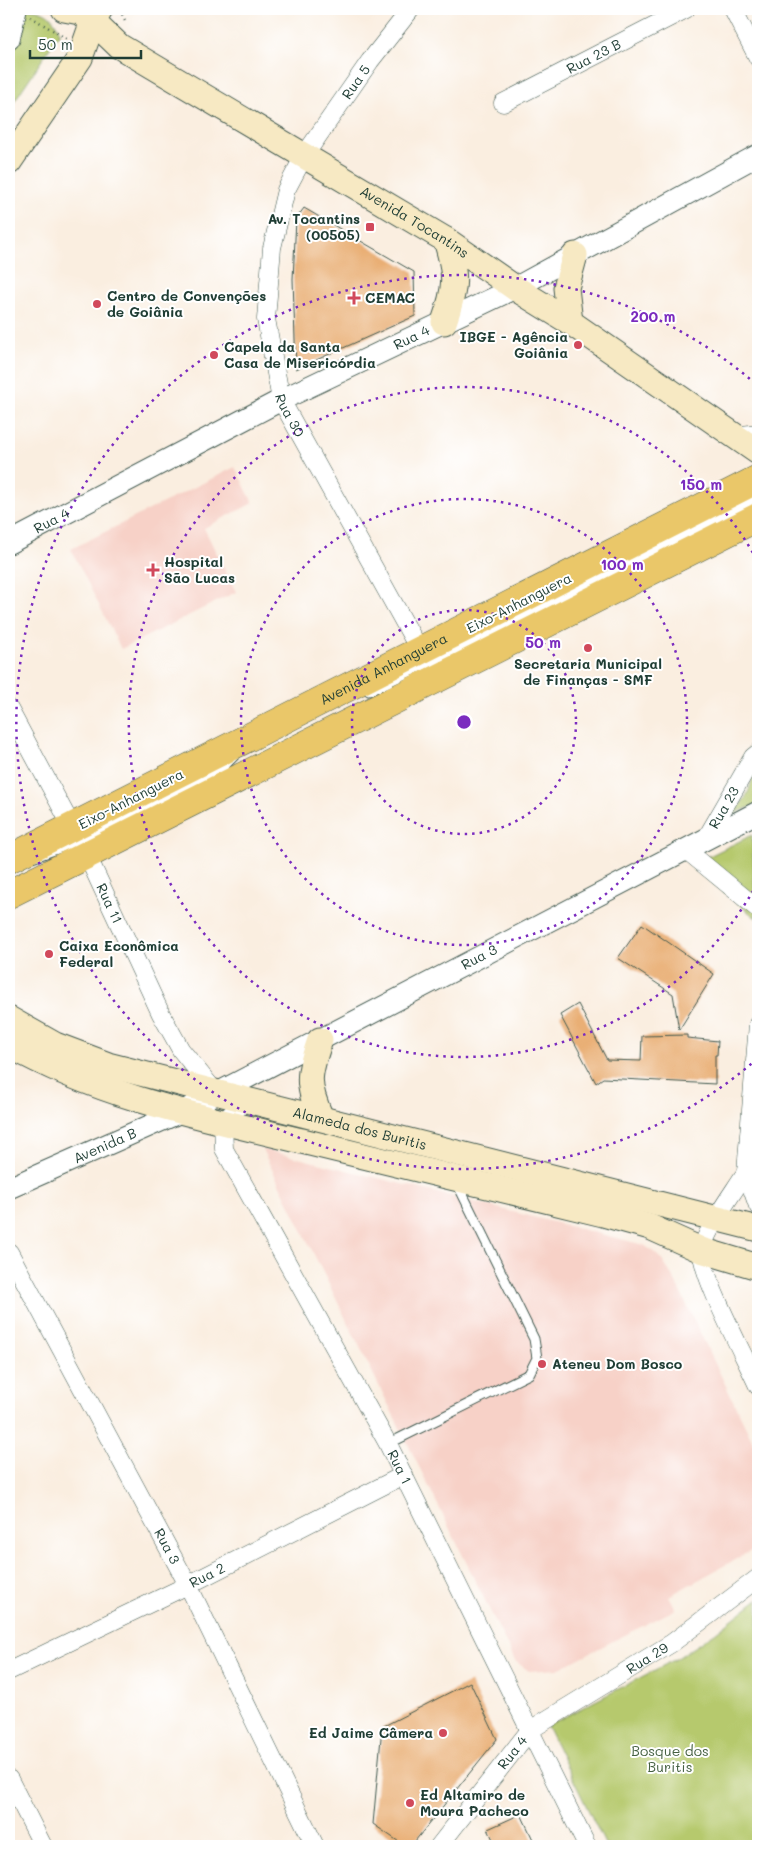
<svg xmlns="http://www.w3.org/2000/svg" width="767" height="1855" font-family="Mali,sans-serif">
	<style>
		.built { fill: #f7d1c7 }
		.green { fill: #b6c96d; stroke: #6a8350 }
		.building { fill: #e9af75 }
		.lines { fill: none; stroke-linecap: round; stroke-linejoin: round }
		.service-casing { stroke: #40584e; stroke-width: 11 }
		.minor-casing { stroke: #40584e; stroke-width: 19 }
		.tertiary-casing { stroke: #40584e; stroke-width: 23 }
		.secondary-casing { stroke: #40584e; stroke-width: 27 }
		.primary-casing { stroke: #40584e; stroke-width: 29 }
		.path { stroke: #40584e; stroke-width: 2.5; stroke-dasharray: 1 4; stroke-linecap: butt }
		.service { stroke: #fff; stroke-width: 9 }
		.minor { stroke: #fff; stroke-width: 18 }
		.tertiary { stroke: #fff; stroke-width: 21 }
		.secondary { stroke: #f7e9c3; stroke-width: 25 }
		.primary { stroke: #eac769; stroke-width: 28 }
		.ring { fill: none; stroke: #7b2cbf; stroke-width: 2.5; stroke-dasharray: 2.5 5 }
		.poi-dot { fill: #d1495b; stroke: #fff; stroke-width: 2 }
		.labels { text-anchor: middle; stroke-width: 4; stroke-linejoin: round; paint-order: stroke }
		.street-label { font-size: 14px; fill: #1f3d34; stroke: #fff }
		.poi-label { font-size: 14px; font-weight: bold; fill: #1f3d34; stroke: #fff; text-anchor: start }
		.park-label { font-size: 14px; fill: #456042; stroke: #fff }
		.centre { fill: #7b2cbf; stroke: #fff; stroke-width: 2.5 }
		.ring-label { font-size: 15px; text-anchor: middle; font-weight: bold; fill: #7b2cbf; stroke: #fff; stroke-width: 4; stroke-linejoin: round; paint-order: stroke }
	</style>
	<rect width="100%" height="100%" fill="#fff"/>
	<filter id="ink" filterUnits="userSpaceOnUse"><feTurbulence type="fractalNoise" baseFrequency=".02" numOctaves="2"/><feDisplacementMap in="SourceGraphic" scale="10" xChannelSelector="R" yChannelSelector="G"/><feConvolveMatrix kernelMatrix="1 2 1 2 8 2 1 2 1" color-interpolation-filters="sRGB"/></filter>
	<filter id="wash" filterUnits="userSpaceOnUse"><feTurbulence type="fractalNoise" baseFrequency=".0096" numOctaves="4" result="noise"/><feDisplacementMap in="SourceGraphic" scale="20" xChannelSelector="R" yChannelSelector="G"/><feGaussianBlur stdDeviation="1.12" result="paint"/><feColorMatrix in="noise" values="0 0 0 0 0 0 0 0 0 0 0 0 0 0 0 0 0 1.4 0 .05"/><feComposite in="paint" operator="in"/></filter>
	<g filter="url(#wash)">
		<rect width="100%" height="100%" fill="#faeee0"/>
		<path class="built" d="M 235,467 L 253,503 L 204,528 L 236,592 L 121,649 L 71,549 Z
			M 262,1149 L 644,1245 L 659,1256 L 673,1277 L 758,1452 L 758,1547 L 669,1596 L 676,1609 L 558,1669 L 529,1671 L 515,1661 Z"/>
		<path class="green" d="M 25,9 C 45,9 53,15 60,33 L 9,109 L 9,69 Z
			M 758,765 L 758,804 L 725,817 C 748,802 749,792 755,766 Z
			M 752,835 L 756,918 L 691,865 Z
			M 758,1599 L 758,1846 L 606,1846 L 547,1726 L 676,1659 L 715,1633 Z"/>
		<g id="blocks">
			<path class="building" d="M 304,208 L 414,272 L 415,316 L 296,369 L 293,279 L 296,219 Z
				M 642,924 L 714,974 L 679,1030 L 673,994 L 618,958 Z
				M 578,1004 L 607,1060 L 641,1061 L 642,1036 L 687,1035 L 687,1038 L 718,1041 L 717,1055 L 715,1055 L 715,1084 L 603,1078 L 596,1083 L 560,1015 Z
				M 470,1682 L 497,1739 L 411,1846 L 405,1846 L 373,1824 L 382,1727 Z
				M 521,1814 L 536,1846 L 496,1846 L 488,1829 Z"/>
		</g>
	</g>
	<g filter="url(#ink)">
		<use href="#blocks" fill-opacity="0" stroke="#40584e" stroke-width="1"/>
		<g class="lines">
			<defs>
				<path id="service" d="M 369,691 L 452,652 L 758,498
					M 236,754 L 221,769 L 79,841 L 32,858 L 73,831 L 211,762 Z
					M 388,1444 L 529,1374 L 537,1358 L 534,1339 L 456,1181"/>
				<g id="minor">
					<path id="s1" d="M 411,9 L 370,61 L 304,156 L 286,190 L 272,248 L 266,319 L 281,400 L 420,651"/>
					<path d="M 733,9 L 758,58"/>
					<path id="s2" d="M 503,103 L 686,9"/>
					<path d="M 735,436 L 758,433"/>
					<path id="s3" d="M 9,709 L 87,855 L 161,1014 L 181,1050 L 216,1093"/>
					<path id="s4" d="M 707,837 L 753,757 L 758,753"/>
					<path d="M 685,849 L 758,909"/>
					<path d="M 758,1024 L 746,1172 L 758,1206"/>
					<path id="s5" d="M 246,1100 L 223,1122 L 224,1149 L 388,1444 L 587,1846"/>
					<path d="M 746,1172 C 733,1193 709,1225 702,1248 C 696,1266 748,1363 758,1386"/>
					<path id="s6" d="M 9,1252 L 188,1585 L 315,1846"/>
					<path id="s7" d="M 9,1671 L 188,1585 L 404,1475"/>
					<path d="M 9,1779 L 43,1846"/>
					<path id="s8" d="M 439,1846 L 530,1730 L 672,1643 L 758,1578"/>
				</g>
				<g id="tertiary">
					<path d="M 9,39 L 16,9"/>
					<path id="s9" d="M 9,543 L 281,400 L 515,288 L 758,155"/>
					<path id="s10" d="M 9,1188 L 183,1111 L 758,812"/>
				</g>
				<g id="secondary">
					<path id="s11" d="M 64,9 L 80,12 L 93,21 L 119,46 L 446,240 L 515,288 L 570,322 L 758,452"/>
					<path d="M 9,162 L 80,58 L 93,21 L 100,9"/>
					<path d="M 444,322 C 456,288 457,275 446,240"/>
					<path d="M 570,322 L 566,288 L 575,255"/>
					<path id="s12" d="M 9,1019 L 55,1045 L 108,1065 L 758,1229"/>
					<path d="M 320,1040 C 308,1075 306,1084 321,1118"/>
					<path d="M 9,1045 C 99,1096 201,1117 302,1141 C 402,1165 502,1189 603,1214 L 650,1227 L 701,1250 L 758,1267"/>
				</g>
				<g id="primary">
					<path id="s13" d="M 9,859 L 758,479"/>
					<path d="M 9,894 L 758,517"/>
				</g>
			</defs>
			<use href="#service" class="service-casing"/>
			<use href="#minor" class="minor-casing"/>
			<use href="#tertiary" class="tertiary-casing"/>
			<use href="#secondary" class="secondary-casing"/>
			<use href="#primary" class="primary-casing"/>
			<path class="path" d="M 120,10 L 125,20 L 123,23
				M 31,17 L 67,39"/>
			<use href="#service" class="service"/>
			<use href="#minor" class="minor"/>
			<use href="#tertiary" class="tertiary"/>
			<use href="#secondary" class="secondary"/>
			<use href="#primary" class="primary"/>
		</g>
	</g>
	<g class="ring">
		<circle cx="464" cy="722" r="112"/>
		<circle cx="464" cy="722" r="223"/>
		<path d="M757 884A335 335 0 1 1 757 560"/>
		<path d="M757 1059A447 447 0 1 1 757 385"/>
	</g>
	<g class="poi-dot">
		<rect x="365" y="222" width="10" height="10" rx="2.5"/>
		<path d="M351.5 290.5h5v5h5v5h-5v5h-5v-5h-5v-5h5z"/>
		<circle cx="97" cy="304" r="5"/>
		<circle cx="578" cy="345" r="5"/>
		<circle cx="214" cy="355" r="5"/>
		<path d="M150.5 562.5h5v5h5v5h-5v5h-5v-5h-5v-5h5z"/>
		<circle cx="588" cy="648" r="5"/>
		<circle cx="49" cy="954" r="5"/>
		<circle cx="542" cy="1364" r="5"/>
		<circle cx="443" cy="1733" r="5"/>
		<circle cx="410" cy="1803" r="5"/>
	</g>
	<g class="labels">
		<g class="street-label">
			<text dy="5" stroke="none"><textPath href="#s2" startOffset="102">Rua 23 B</textPath></text>
			<text transform="translate(356 82) rotate(-55)" y="5">Rua 5</text>
			<text dy="5" stroke="none"><textPath href="#s11" startOffset="412">Avenida Tocantins</textPath></text>
			<text dy="5" stroke="none"><textPath href="#s9" startOffset="452">Rua 4</textPath></text>
			<text dy="5" stroke="none"><textPath href="#s1" startOffset="451">Rua 30</textPath></text>
			<text dy="5" stroke="none"><textPath href="#s9" startOffset="48">Rua 4</textPath></text>
			<text transform="translate(519 603) rotate(-27)" y="5">Eixo-Anhanguera</text>
			<text dy="5" stroke="none"><textPath href="#s13" startOffset="420">Avenida Anhanguera</textPath></text>
			<text transform="translate(131 799) rotate(-27)" y="5">Eixo-Anhanguera</text>
			<text dy="5" stroke="none"><textPath href="#s4" startOffset="34">Rua 23</textPath></text>
			<text dy="5" stroke="none"><textPath href="#s3" startOffset="219">Rua 11</textPath></text>
			<text dy="5" stroke="none"><textPath href="#s10" startOffset="524">Rua 3</textPath></text>
			<text dy="5" stroke="none"><textPath href="#s12" startOffset="369">Alameda dos Buritis</textPath></text>
			<text dy="5" stroke="none"><textPath href="#s10" startOffset="105">Avenida B</textPath></text>
			<text dy="5" stroke="none"><textPath href="#s5" startOffset="422">Rua 1</textPath></text>
			<text dy="5" stroke="none"><textPath href="#s6" startOffset="334">Rua 3</textPath></text>
			<text dy="5" stroke="none"><textPath href="#s7" startOffset="220">Rua 2</textPath></text>
			<text dy="5" stroke="none"><textPath href="#s8" startOffset="285">Rua 29</textPath></text>
			<text dy="5" stroke="none"><textPath href="#s8" startOffset="119">Rua 4</textPath></text>
		</g>
		<g class="poi-label">
			<text x="360" y="224" text-anchor="end">Av. Tocantins<tspan x="360" dy="16">(00505)</tspan></text>
			<text x="107" y="301">Centro de Convenções<tspan x="107" dy="16">de Goiânia</tspan></text>
			<text x="365" y="303">CEMAC</text>
			<text x="568" y="342" text-anchor="end">IBGE - Agência<tspan x="568" dy="16">Goiânia</tspan></text>
			<text x="224" y="352">Capela da Santa<tspan x="224" dy="16">Casa de Misericórdia</tspan></text>
			<text x="164" y="567">Hospital<tspan x="164" dy="16">São Lucas</tspan></text>
			<text x="588" y="669" text-anchor="middle">Secretaria Municipal<tspan x="588" dy="16">de Finanças - SMF</tspan></text>
			<text x="59" y="951">Caixa Econômica<tspan x="59" dy="16">Federal</tspan></text>
			<text x="552" y="1369">Ateneu Dom Bosco</text>
			<text x="433" y="1738" text-anchor="end">Ed Jaime Câmera</text>
			<text x="420" y="1800">Ed Altamiro de<tspan x="420" dy="16">Moura Pacheco</tspan></text>
		</g>
		<g class="park-label">
			<text x="670" y="1756">Bosque dos<tspan x="670" dy="16">Buritis</tspan></text>
		</g>
	</g>
	<circle cx="464" cy="722" r="8" class="centre"/>
	<g class="ring-label">
		<text x="653" y="322">200 m</text>
		<text x="701" y="490">150 m</text>
		<text x="622" y="570">100 m</text>
		<text x="543" y="648">50 m</text>
	</g>
	<rect width="767" height="1855" fill="none" stroke="#fff" stroke-width="30"/>
	<path d="M30 50v8h111v-8" fill="none" stroke="#1f3d34" stroke-width="2.5"/>
	<text x="38" y="50" font-size="15" fill="#1f3d34" stroke="#ffffff" stroke-width="4" paint-order="stroke">50 m</text>
</svg>
